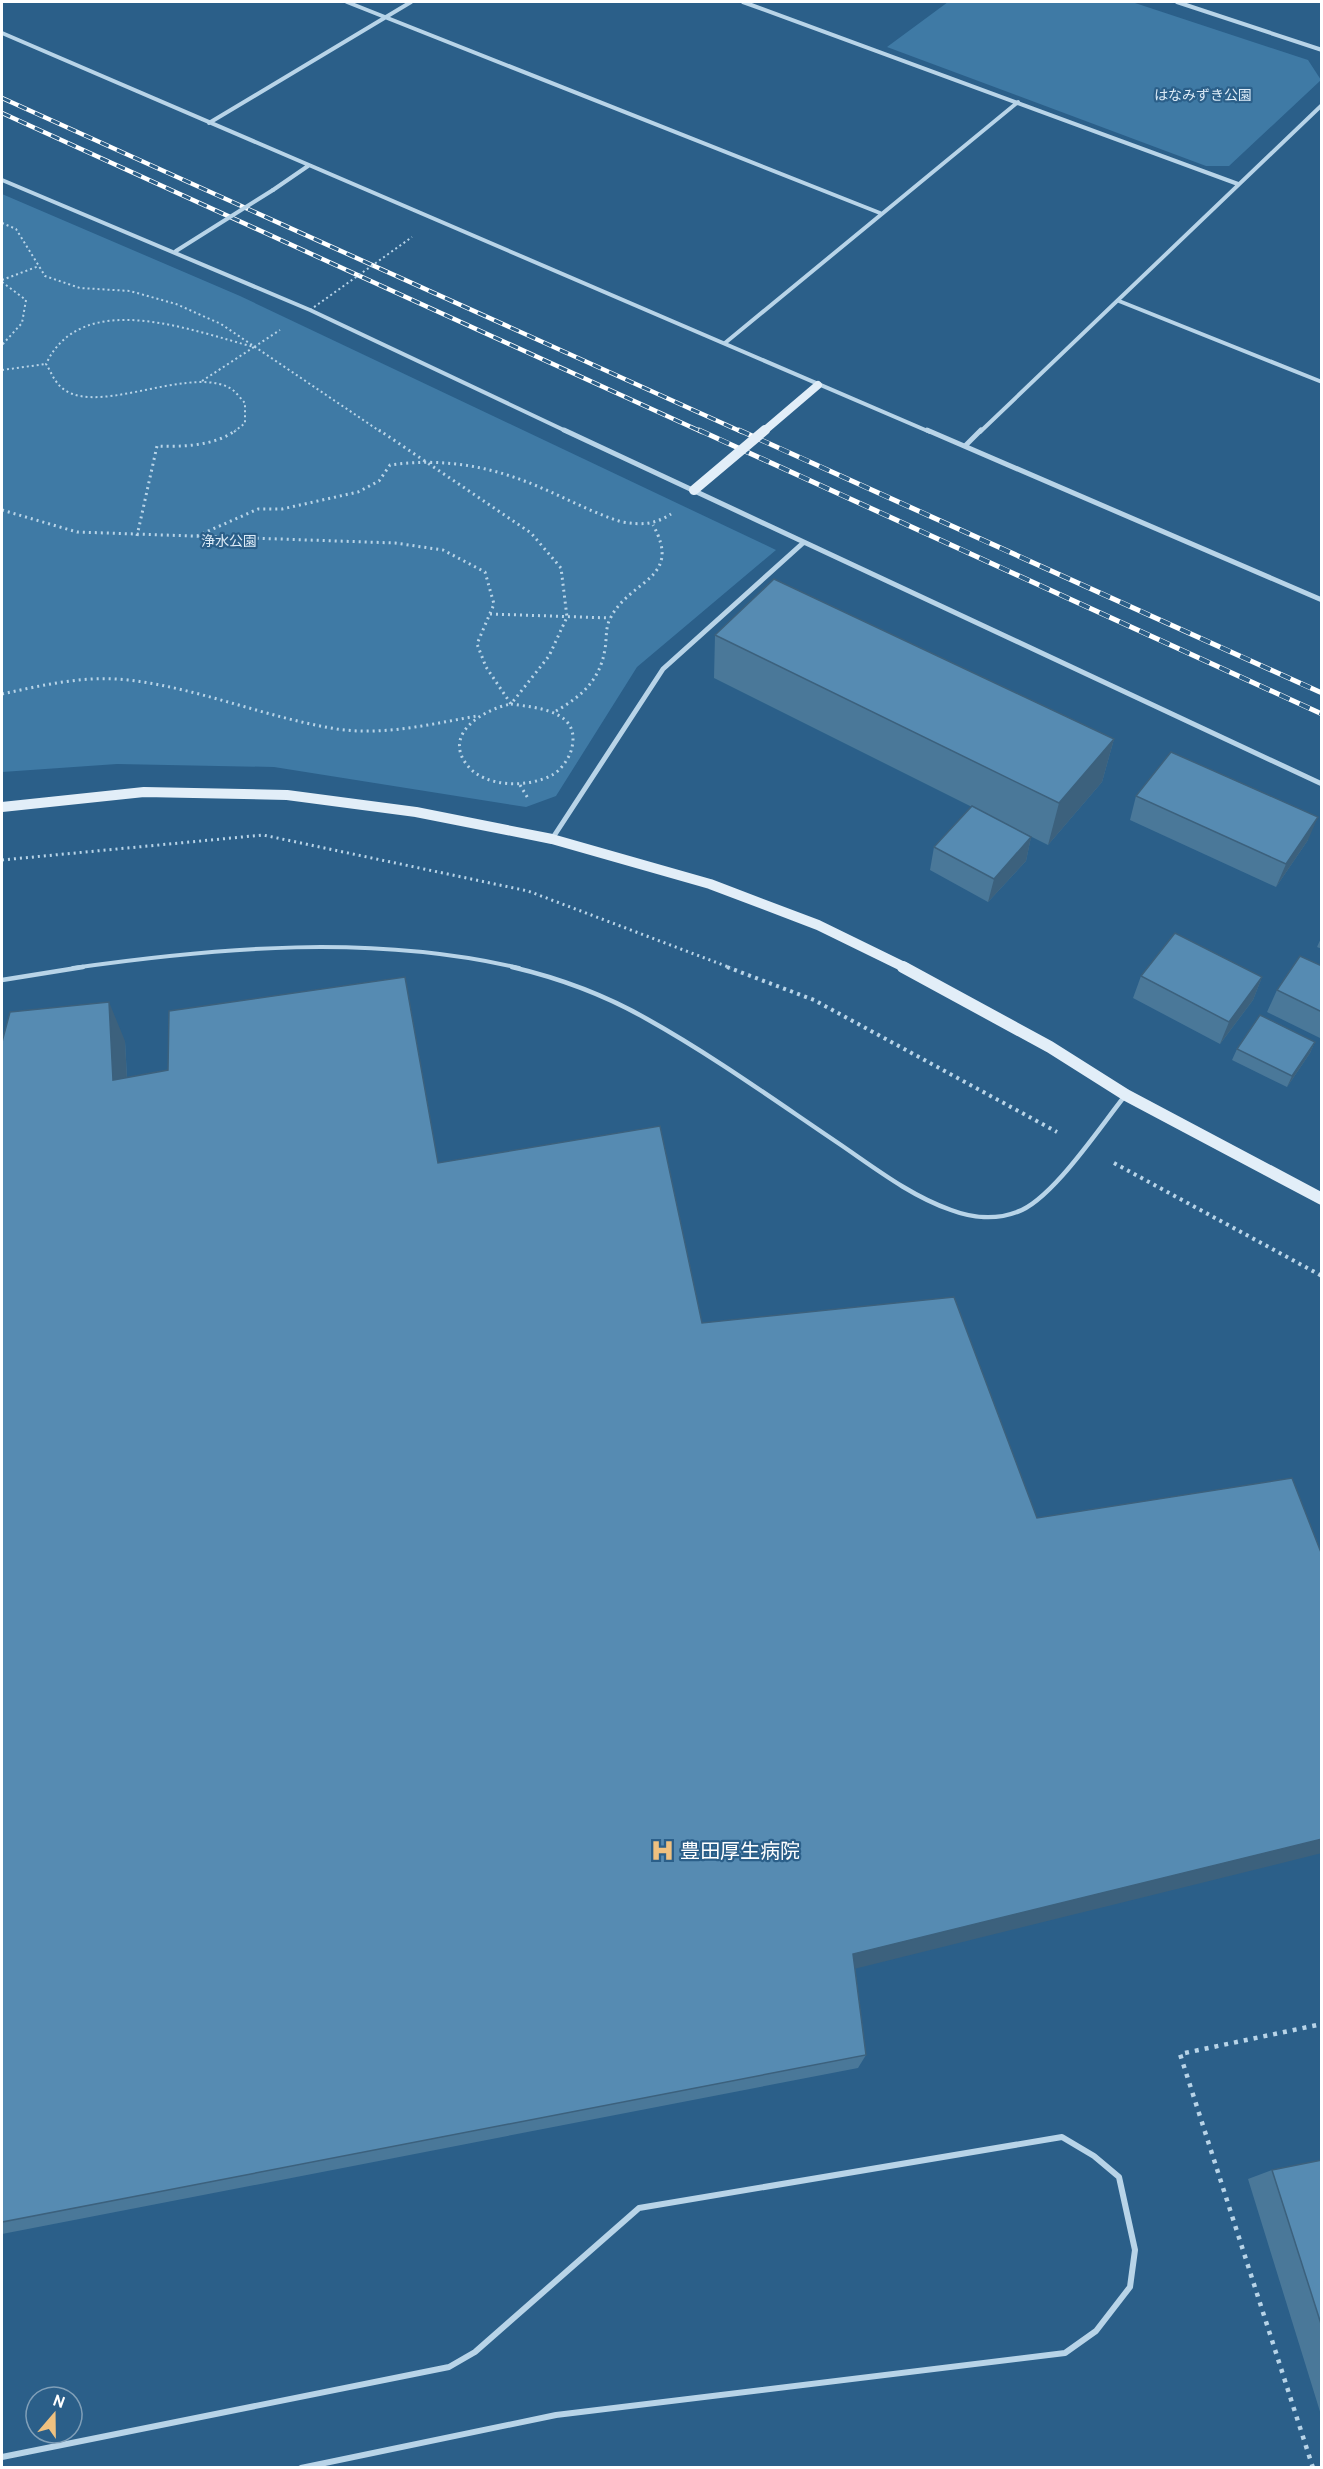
<svg xmlns="http://www.w3.org/2000/svg" width="1323" height="2469" font-family="Overpass,'Noto Sans JP',sans-serif">
	<style>
		.green { fill: #3f7aa5 }
		.lines { fill: none; stroke-linecap: round; stroke-linejoin: round }
		.path-far3 { stroke: #b8d4e8; stroke-width: 2; stroke-dasharray: 2 3; stroke-linecap: butt }
		.path-far2 { stroke: #b8d4e8; stroke-width: 3; stroke-dasharray: 2 4; stroke-linecap: butt }
		.path-far1 { stroke: #b8d4e8; stroke-width: 4; stroke-dasharray: 3 4.5; stroke-linecap: butt }
		.path { stroke: #b8d4e8; stroke-width: 4.5; stroke-dasharray: 4 6; stroke-linecap: butt }
		.lane-far2 { stroke: #b8d4e8; stroke-width: 4 }
		.lane-far1 { stroke: #b8d4e8; stroke-width: 4.5 }
		.lane { stroke: #b8d4e8; stroke-width: 6 }
		.street-far1 { stroke: #b8d4e8; stroke-width: 4 }
		.street { stroke: #b8d4e8; stroke-width: 5 }
		.secondary-far1 { stroke: #e2eef8; stroke-width: 10 }
		.secondary { stroke: #e2eef8; stroke-width: 12 }
		.rail-far1-casing { stroke: #fff; stroke-width: 4.5 }
		.rail-casing { stroke: #fff; stroke-width: 5 }
		.rail-far1 { stroke: #2b5f89; stroke-width: 3; stroke-dasharray: 9; stroke-linecap: butt }
		.rail { stroke: #2b5f89; stroke-width: 4; stroke-dasharray: 11; stroke-linecap: butt }
		.path-bridge { stroke: #b8d4e8; stroke-width: 2; stroke-dasharray: 2 3; stroke-linecap: butt }
		.street-bridge { stroke: #b8d4e8; stroke-width: 4 }
		.secondary-bridge-far1 { stroke: #e2eef8; stroke-width: 8 }
		.secondary-bridge { stroke: #e2eef8; stroke-width: 10 }
		.wall { fill: #4a7899 }
		.shaded-wall { fill: #3c617d }
		.building { fill: #568bb2; stroke: #3c617d; stroke-width: 1.5 }
		.labels { text-anchor: middle; stroke-width: 4.5; stroke-linejoin: round; paint-order: stroke }
		.far-park-label { font-size: 14px; fill: #dcebf7; stroke: #2b5f89 }
		.near-poi-label { font-size: 20px; fill: #fff; stroke: #2b5f89; text-anchor: start }
	</style>
	<rect width="100%" height="100%" fill="#2b5f89"/>
	<path class="green" d="M 948,2 L 1132,2 L 1308,60 L 1321,80 L 1229,166 L 1206,166 L 887,47 Z
		M 2,194 L 240,296 L 776,550 L 637,667 L 556,796 L 526,807 L 274,767 L 117,764 L 2,772 Z"/>
	<g class="lines">
		<path class="path-far3" d="M 2,223 L 16,229 L 45,276 L 80,288 L 130,291 L 176,304 L 221,324 L 381,432
			M 2,280 L 39,266
			M 2,282 L 26,300 L 22,323 L 2,345
			M 2,370 L 46,364
			M 202,381 L 254,347
			M 234,432 L 245,423 L 245,403 C 240,398 235,390 228,387 C 183,366 89,421 58,384 C 53,378 50,370 46,364 C 82,287 193,331 254,347 L 280,330"/>
		<path class="path-far2" d="M 2,510 L 77,532 L 395,543 L 443,550 L 485,572 L 494,604 L 477,644 L 486,667 L 511,704 L 549,656 L 567,617 L 561,568 L 531,533 L 379,430
			M 137,536 L 157,446 C 183,447 215,446 236,430
			M 197,536 L 258,509 L 282,509 L 358,492 L 379,481 L 390,465 C 439,458 486,465 532,484 C 562,496 590,512 622,522 C 641,525 654,525 671,514
			M 490,614 L 610,618
			M 2,694 C 43,685 86,675 128,680 C 199,688 267,718 337,729 C 384,736 431,724 477,716
			M 511,704 C 539,708 583,711 571,751 C 568,760 560,771 552,775 C 528,788 485,788 467,765 C 442,733 485,709 511,704 Z
			M 556,711 C 582,696 600,680 605,649 C 607,638 605,627 611,617 C 631,579 683,579 653,525
			M 520,785 L 529,800
			M 2,860 L 263,835 L 528,891 L 731,968"/>
		<path class="path-far1" d="M 727,967 L 814,1000 L 1057,1132
			M 1114,1163 L 1322,1276"/>
		<path class="path" d="M 1313,2468 L 1180,2054 L 1322,2024"/>
		<path class="lane-far2" d="M 73,968 C 220,947 372,934 519,968"/>
		<path class="lane-far1" d="M 512,967 C 559,978 605,995 647,1019 C 715,1057 777,1102 841,1145 C 876,1169 911,1196 951,1210 C 972,1218 996,1220 1017,1212 C 1051,1201 1100,1127 1124,1097
			M 2,980 L 83,967"/>
		<path class="lane" d="M 2,2457 L 449,2367 L 475,2352 L 639,2208 L 1062,2137 L 1094,2156 L 1119,2177 L 1135,2250 L 1130,2287 L 1096,2331 L 1065,2353 L 556,2415 L 301,2468"/>
		<path class="street-far1" d="M 347,2 L 880,213
			M 743,2 L 1238,184
			M 1177,2 L 1322,50
			M 2,33 L 930,432
			M 209,123 L 411,2
			M 2,180 L 310,310 L 568,432
			M 273,190 L 308,166
			M 1119,301 L 1322,382
			M 725,343 L 1018,102
			M 980,432 L 1322,105"/>
		<path class="street" d="M 564,430 L 1322,784
			M 927,430 L 1322,600
			M 966,445 L 981,430
			M 552,839 L 663,669 L 803,543"/>
		<path class="secondary-far1" d="M 2,807 L 144,792 L 287,795 L 416,812 L 552,839 L 710,884 L 818,925 L 906,968"/>
		<path class="secondary" d="M 903,967 L 1050,1047 L 1126,1095 L 1322,1199"/>
		<defs>
			<path id="rail-far1" d="M 2,98 L 742,432
				M 2,113 L 702,432"/>
			<path id="rail" d="M 699,430 L 1322,714
				M 739,430 L 1322,693"/>
		</defs>
		<use href="#rail-far1" class="rail-far1-casing"/>
		<use href="#rail" class="rail-casing"/>
		<use href="#rail-far1" class="rail-far1"/>
		<use href="#rail" class="rail"/>
		<path class="path-bridge" d="M 310,310 L 412,237"/>
		<path class="street-bridge" d="M 176,251 L 273,190"/>
		<path class="secondary-bridge-far1" d="M 763,432 L 818,385"/>
		<path class="secondary-bridge" d="M 694,490 L 765,430"/>
	</g>
	<path class="wall" d="M 715,635 L 1114,739 L 1102,782 L 1048,845 L 996,819 L 1031,837 L 1026,861 L 988,902 L 930,870 L 934,847 L 972,807 L 714,678 Z
		M 1136,796 L 1308,840 L 1276,887 L 1130,820 Z
		M 1322,936 L 1322,949 L 1317,947 Z
		M 1322,966 L 1322,1039 L 1267,1012 L 1277,990 Z
		M 1141,976 L 1262,977 L 1253,1000 L 1220,1044 L 1133,998 Z
		M 125,1041 L 127,1077 L 438,1163 L 702,1323 L 855,1968 L 866,2055 L 858,2068 L 2,2234 L 2,1042 Z
		M 1315,1042 L 1310,1053 L 1287,1087 L 1232,1060 L 1237,1049 Z
		M 1322,2160 L 1322,2418 L 1248,2179 L 1272,2170 Z"/>
	<path class="shaded-wall" d="M 1114,739 L 1102,782 L 1048,845 L 1059,803 Z
		M 1318,817 L 1308,840 L 1276,887 L 1286,864 Z
		M 1031,837 L 1026,861 L 988,902 L 994,879 Z
		M 1262,977 L 1253,1000 L 1220,1044 L 1229,1022 Z
		M 109,1002 L 125,1041 L 129,1118 L 113,1080 Z
		M 1315,1042 L 1310,1053 L 1287,1087 L 1292,1076 Z
		M 1322,1839 L 1322,1853 L 846,1971 L 853,1954 Z"/>
	<path class="building" d="M 774,579 L 1114,739 L 1059,803 L 715,635 Z
		M 1171,752 L 1318,817 L 1286,864 L 1136,796 Z
		M 972,806 L 1031,837 L 994,879 L 934,847 Z
		M 1175,933 L 1262,977 L 1229,1022 L 1141,976 Z
		M 1300,956 L 1322,966 L 1322,1012 L 1277,990 Z
		M 405,977 L 438,1163 L 660,1126 L 702,1323 L 954,1297 L 1037,1518 L 1292,1478 L 1322,1555 L 1322,1839 L 853,1954 L 866,2055 L 2,2222 L 2,1042 L 10,1012 L 109,1002 L 113,1080 L 168,1070 L 169,1011 Z
		M 1260,1015 L 1315,1042 L 1292,1076 L 1237,1049 Z
		M 1322,2160 L 1322,2327 L 1272,2170 Z"/>
	<defs>
		<symbol id="hospital-bare" viewBox="-9 -9 18 18"><path d="M-5-5h3v3.5h4V-5h3V5h-3V1.5h-4V5h-3Z" fill="#efc180" stroke="#2b5f89" stroke-width="2.5" paint-order="stroke"/></symbol>
	</defs>
	<g fill-rule="evenodd">
		<use href="#hospital-bare" x="646" y="1834" width="33" height="33"/>
	</g>
	<g class="labels">
		<g class="far-park-label">
			<text x="1203" y="100">はなみずき公園</text>
			<text x="229" y="546">浄水公園</text>
		</g>
		<g class="near-poi-label">
			<text x="680" y="1858">豊田厚生病院</text>
		</g>
	</g>
	<rect width="1323" height="2469" fill="none" stroke="#ffffff" stroke-width="6"/>
	<g transform="translate(54 2415) rotate(20)"><circle r="28" fill="#2b5f89" stroke="#809fb8" stroke-width="1.5"/>
	<path d="M0-4.5L10 22L0 15L-10 22Z" fill="#efc180"/>
	<text y="-9" font-size="16" font-weight="bold" text-anchor="middle" fill="#ffffff">N</text>
	</g>
</svg>
